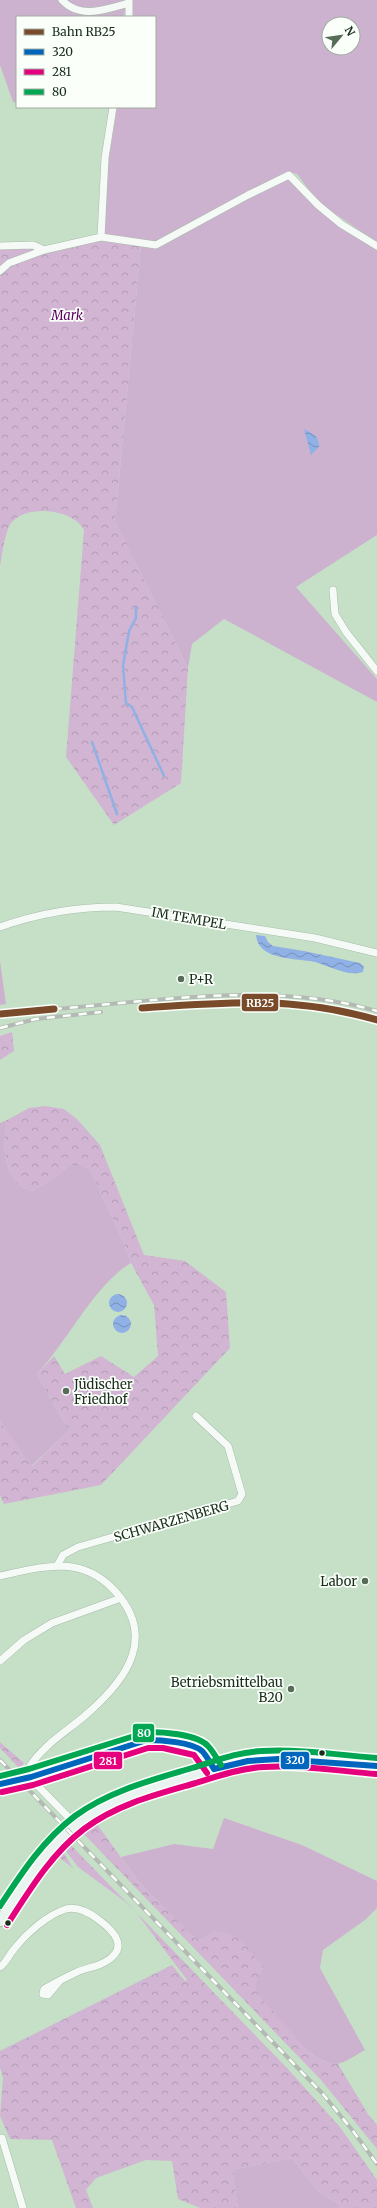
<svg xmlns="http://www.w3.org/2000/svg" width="377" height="2208" font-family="Merriweather,serif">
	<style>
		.green { fill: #cdb2cf; fill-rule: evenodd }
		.forest { fill: url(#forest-crowns) }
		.water { fill: url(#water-waves) }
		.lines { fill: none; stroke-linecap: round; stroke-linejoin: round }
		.stream { stroke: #90b1e5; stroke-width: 2.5 }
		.minor-casing { stroke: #a7bca9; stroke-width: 8 }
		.secondary-casing { stroke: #a7bca9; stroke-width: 12 }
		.minor { stroke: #f6faf7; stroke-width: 7 }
		.secondary { stroke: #e9f3f0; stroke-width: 10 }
		.rail-casing { stroke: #b3bab4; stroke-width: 4 }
		.rail { stroke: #fafffa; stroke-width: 2.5; stroke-dasharray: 8; stroke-linecap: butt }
		.bus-1-casing { stroke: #fafffa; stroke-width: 9 }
		.bus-2-casing { stroke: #fafffa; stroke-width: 9 }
		.bus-3-casing { stroke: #fafffa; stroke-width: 9 }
		.bus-1 { stroke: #0065bd; stroke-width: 6 }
		.bus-2 { stroke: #e5007d; stroke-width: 6 }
		.bus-3 { stroke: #00a651; stroke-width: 6 }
		.rail-1-casing { stroke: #fafffa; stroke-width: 10 }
		.rail-1 { stroke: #7a4b2a; stroke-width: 7 }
		.poi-dot { fill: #566b58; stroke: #fafffa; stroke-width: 1.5 }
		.bus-dot { fill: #1a2c1b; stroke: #fafffa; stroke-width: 1.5 }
		.labels { text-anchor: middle; stroke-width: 3.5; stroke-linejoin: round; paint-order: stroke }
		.park-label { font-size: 13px; font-style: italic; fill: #5e0063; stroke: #fafffa }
		.street-label { font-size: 13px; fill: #1a2c1b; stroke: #fafffa }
		.poi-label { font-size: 13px; fill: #1a2c1b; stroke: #fafffa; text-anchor: start }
		.line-badge { stroke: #fafffa; stroke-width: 1.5 }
		.badge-label { font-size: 11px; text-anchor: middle; font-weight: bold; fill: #fff }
	</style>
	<defs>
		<pattern id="forest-crowns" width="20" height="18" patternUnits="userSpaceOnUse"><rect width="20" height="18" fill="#d1b5d3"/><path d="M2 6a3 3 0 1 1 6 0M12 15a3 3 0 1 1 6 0" fill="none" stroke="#b39cb5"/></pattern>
		<pattern id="water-waves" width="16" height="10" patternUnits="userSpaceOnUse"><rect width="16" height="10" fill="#90b1e5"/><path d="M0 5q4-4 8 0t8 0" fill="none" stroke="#7590b9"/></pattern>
	</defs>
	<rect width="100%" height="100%" fill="#c6e0c8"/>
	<path class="green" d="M 0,0 L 59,0 L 77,13 L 88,15 L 126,5 L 124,17 L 17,17 L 17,103 L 13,102 L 0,65 Z
		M 65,0 L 127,0 L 100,9 L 78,9 Z
		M 133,0 L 377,0 L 377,242 L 319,203 L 297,174 L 288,172 L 156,243 L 102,236 L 109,157 L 117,107 L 155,107 L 155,17 L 131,17 ZM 329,24 L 353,24 L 353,48 L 329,48 Z
		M 288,177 L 341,228 L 377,250 L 377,535 L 296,587 L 377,679 L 377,702 L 224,619 L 192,644 L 188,668 L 115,521 L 141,245 L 157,247 Z
		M 0,961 L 6,1004 L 0,1005 Z
		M 7,1120 C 3,1141 2,1166 18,1184 C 21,1187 28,1189 32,1191 L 52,1180 L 70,1165 L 81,1165 L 90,1170 L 123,1241 L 131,1263 C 95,1284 67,1342 37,1374 L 69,1431 L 31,1466 L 0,1421 L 0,1123 Z
		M 224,1818 L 302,1845 L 377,1881 L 377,1908 L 365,1920 L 323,1950 L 320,1968 L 365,2050 C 357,2054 345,2063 337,2064 C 309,2065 276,2016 259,1996 L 255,1988 L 256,1979 L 214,1932 L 200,1940 L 191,1935 L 138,1881 L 121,1857 L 174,1844 L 213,1849 Z
		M 292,2158 L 319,2192 L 336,2202 L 341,2208 L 238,2208 L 232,2170 Z"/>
	<path class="forest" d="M 101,238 L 141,245 L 115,520 L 188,668 L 181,783 L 114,825 L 66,757 L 84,530 C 74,509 27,504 12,522 C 5,529 2,556 0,567 L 0,247 L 29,247 L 42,252 Z
		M 12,1032 L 14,1051 L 0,1060 L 0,1036 Z
		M 45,1106 L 64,1109 L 77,1119 L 100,1145 L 144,1255 L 185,1261 L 226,1292 L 230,1348 L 101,1485 L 4,1504 L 0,1495 L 0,1421 L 32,1466 L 69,1431 L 37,1374 L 54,1356 L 65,1374 L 101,1356 L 134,1377 L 158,1356 L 154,1305 L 131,1263 L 123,1241 L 90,1170 L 81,1165 L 70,1165 L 52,1180 L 32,1191 C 28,1189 21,1187 18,1184 C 2,1167 3,1141 7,1120 L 29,1108 Z
		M 0,1742 L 24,1763 L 20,1769 L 0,1748 Z
		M 94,1820 L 138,1881 L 191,1935 L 200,1940 C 204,1938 210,1933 214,1932 C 237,1929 249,1950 262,1965 L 263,1969 C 256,1980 253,1985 259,1996 L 311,2054 L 324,2062 L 338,2064 L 368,2114 L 377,2125 L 377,2149 L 321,2080 L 80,1830 Z
		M 68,1842 L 287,2068 L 340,2127 L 377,2180 L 377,2208 L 341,2208 L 336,2202 L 319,2192 L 292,2158 L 232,2170 L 238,2208 L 200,2208 L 178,2199 L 172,2161 L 146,2160 L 96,2178 L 86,2190 L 93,2208 L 76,2208 L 52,2140 L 10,2139 L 0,2116 L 3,2077 L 0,2068 L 0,2051 L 172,1965 L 185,1981 L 187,1980 L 136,1912 L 123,1900 L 78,1867 L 63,1847 Z
		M 61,1849 L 73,1868 L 56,1855 Z"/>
	<path class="water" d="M 304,429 C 314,434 319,436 319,447 L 311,455 Z
		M 256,935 L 265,936 L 268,942 L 273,946 L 304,951 L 360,963 L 364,967 L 363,972 C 348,977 329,966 315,962 C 297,958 258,961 256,935 Z
		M109 1303a9 9 0 1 1 18 0a9 9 0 1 1-18 0Z
		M113 1324a9 9 0 1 1 18 0a9 9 0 1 1-18 0Z"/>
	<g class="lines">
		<path class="stream" d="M 136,607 L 136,618 L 129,631 L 123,666 L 126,703 L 132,707 L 164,776
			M 92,742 L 117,814"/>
		<defs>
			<path id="minor" d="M 62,0 C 80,20 107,9 129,3
				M 129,17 L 129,0
				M 101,237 L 105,158 L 113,107
				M 0,246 L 33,245 L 44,250
				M 0,271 L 9,263 L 44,250 L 101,237 L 156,245 L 248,195 L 289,175 L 318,205 L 341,224 L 377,246
				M 333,590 L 335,614 L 346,632 L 377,671
				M 0,927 C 39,913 75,907 116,907 L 315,938 L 377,953
				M 58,1564 L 63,1555 L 78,1547 L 238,1501 L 242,1494 L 228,1446 L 196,1416
				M 0,1576 C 42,1567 80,1554 114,1590 C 157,1636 128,1678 88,1713 C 69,1730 44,1744 30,1766 L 31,1777 L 35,1783 L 76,1825
				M 0,1661 L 24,1640 L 52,1623 L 121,1598
				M 0,1784 L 31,1777 L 147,1740 L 164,1740 L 198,1748 L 203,1752 L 214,1769
				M 0,1967 C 7,1962 10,1953 15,1948 C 27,1933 47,1915 66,1909 C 78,1906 90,1913 99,1920 C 114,1931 130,1948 105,1962 C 97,1967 86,1968 77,1972 C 66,1977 55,1983 44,1989 L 43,1994 L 48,1995 L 59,1982
				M 2,2138 L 23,2208"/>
			<path id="secondary" d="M 0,1921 C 20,1891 39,1858 66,1834 C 100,1801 142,1792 185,1778 C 210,1771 236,1761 262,1759 C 300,1757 339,1763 377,1766"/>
		</defs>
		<use href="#minor" class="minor-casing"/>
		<use href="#secondary" class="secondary-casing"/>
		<use href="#minor" class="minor"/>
		<use href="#secondary" class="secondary"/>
		<defs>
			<path id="rail" d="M 54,1009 C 159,1001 274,981 377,1011
				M 0,1028 L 36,1019 L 101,1012
				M 0,1760 L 322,2093 L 353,2131 L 377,2164"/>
		</defs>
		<use href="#rail" class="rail-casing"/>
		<use href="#rail" class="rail"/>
		<defs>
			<path id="bus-1" d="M 214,1769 L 248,1761 L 278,1759 L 377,1766
				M 0,1784 L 31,1777 L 147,1740 C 160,1740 192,1742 202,1751 C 207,1756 210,1763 214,1769"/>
			<path id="bus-2" d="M 2,1792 L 33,1785 L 148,1748 L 163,1748 L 194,1755 L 207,1773
				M 7,1925 C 29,1891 51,1854 84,1829 C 117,1804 158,1794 196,1783 C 218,1776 241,1768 264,1767 C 302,1765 339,1771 376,1774"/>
			<path id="bus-3" d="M 0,1776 L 29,1769 L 147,1732 C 163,1732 197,1734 208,1746 C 213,1751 217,1759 221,1765
				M 0,1906 C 21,1874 43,1840 75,1816 C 109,1791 152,1780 192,1768 C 215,1761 238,1752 262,1751 C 301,1749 339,1755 377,1758"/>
		</defs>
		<use href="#bus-1" class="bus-1-casing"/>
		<use href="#bus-2" class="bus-2-casing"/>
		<use href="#bus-3" class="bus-3-casing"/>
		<use href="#bus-1" class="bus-1"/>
		<use href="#bus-2" class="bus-2"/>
		<use href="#bus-3" class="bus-3"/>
		<defs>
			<path id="rail-1" d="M 142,1008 C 227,1002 294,996 377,1020
				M 0,1014 L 54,1009"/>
		</defs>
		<use href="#rail-1" class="rail-1-casing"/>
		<use href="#rail-1" class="rail-1"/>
	</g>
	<g class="poi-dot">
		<circle cx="181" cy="979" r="4"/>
		<circle cx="66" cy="1391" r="4"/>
		<circle cx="365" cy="1581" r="4"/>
		<circle cx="291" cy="1689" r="4"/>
	</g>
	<g class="bus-dot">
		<circle cx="322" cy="1753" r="3.5"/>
		<circle cx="8" cy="1923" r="3.5"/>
	</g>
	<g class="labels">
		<g class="park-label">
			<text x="67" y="320">Mark</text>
		</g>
		<g class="street-label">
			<text transform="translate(189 918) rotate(10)" y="5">IM TEMPEL</text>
			<text transform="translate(171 1521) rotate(-16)" y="5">SCHWARZENBERG</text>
		</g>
		<g class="poi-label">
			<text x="189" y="984">P+R</text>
			<text x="74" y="1389">Jüdischer<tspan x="74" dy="15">Friedhof</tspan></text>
			<text x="357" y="1586" text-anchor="end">Labor</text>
			<text x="283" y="1687" text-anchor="end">Betriebsmittelbau<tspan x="283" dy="15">B20</tspan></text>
		</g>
	</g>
	<g class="line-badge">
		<rect x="241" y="993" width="38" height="19" rx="4" fill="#7a4b2a"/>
		<rect x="132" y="1723" width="23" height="20" rx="4" fill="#00a651"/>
		<rect x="280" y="1751" width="30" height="19" rx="4" fill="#0065bd"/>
		<rect x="93" y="1751" width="30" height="19" rx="4" fill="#e5007d"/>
	</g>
	<g class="badge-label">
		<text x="260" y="1007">RB25</text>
		<text x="144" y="1737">80</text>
		<text x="295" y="1764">320</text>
		<text x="108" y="1765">281</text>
	</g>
	<rect x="16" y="16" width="140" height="92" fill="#fafffa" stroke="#a0aba1"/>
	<rect x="24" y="29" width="20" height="6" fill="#7a4b2a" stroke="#a0aba1"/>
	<text x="52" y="36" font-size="12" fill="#1a2c1b">Bahn RB25</text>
	<rect x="24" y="49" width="20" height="6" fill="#0065bd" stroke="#a0aba1"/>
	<text x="52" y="56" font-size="12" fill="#1a2c1b">320</text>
	<rect x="24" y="69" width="20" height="6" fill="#e5007d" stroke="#a0aba1"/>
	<text x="52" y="76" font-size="12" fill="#1a2c1b">281</text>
	<rect x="24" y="89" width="20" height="6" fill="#00a651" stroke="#a0aba1"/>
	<text x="52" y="96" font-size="12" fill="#1a2c1b">80</text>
	<g transform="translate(341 36) rotate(61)"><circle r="19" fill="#fafffa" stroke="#a0aba1"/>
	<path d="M0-3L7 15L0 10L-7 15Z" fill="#566b58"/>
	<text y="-6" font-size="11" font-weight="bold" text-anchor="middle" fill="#1a2c1b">N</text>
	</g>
</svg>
